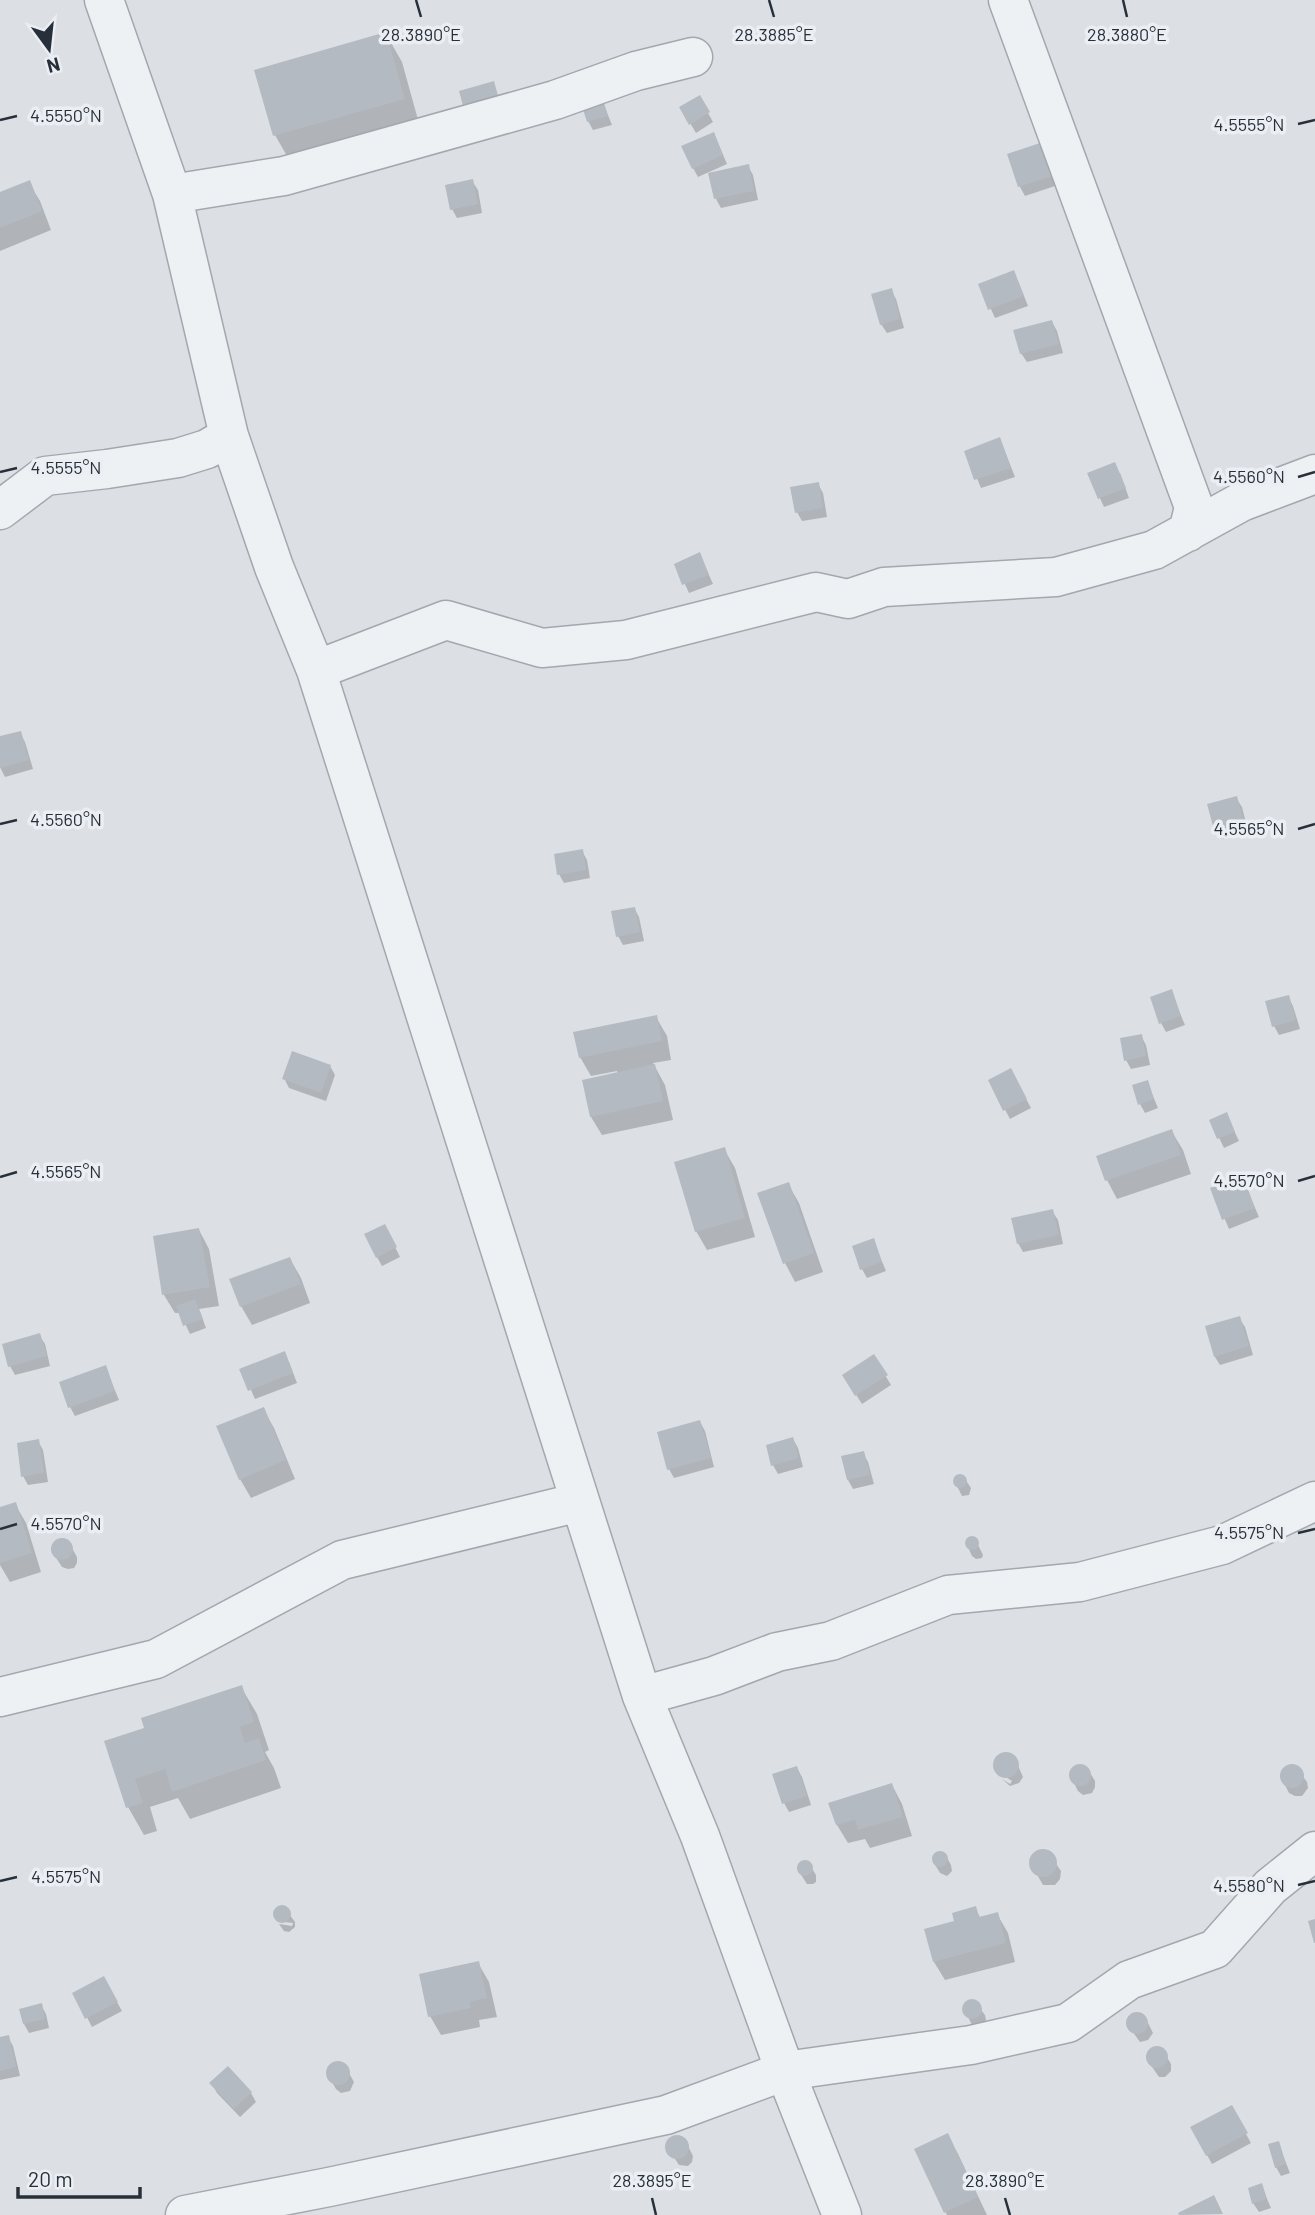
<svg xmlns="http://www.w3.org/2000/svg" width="1315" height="2215" font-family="Barlow,sans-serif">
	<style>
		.shadow { fill: #0003 }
		.building { fill: #b4bac1 }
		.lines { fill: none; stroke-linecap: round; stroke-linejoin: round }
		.minor-casing { stroke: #a2a8ae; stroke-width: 41 }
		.minor { stroke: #eef1f4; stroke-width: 38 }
		.ticks { fill: none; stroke: #27303a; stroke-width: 2.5 }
		.ticks-label { font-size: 18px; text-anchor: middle; fill: #27303a; stroke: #ebeff3; stroke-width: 7; stroke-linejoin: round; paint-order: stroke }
	</style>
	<rect width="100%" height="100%" fill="#dce0e5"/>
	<path class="shadow" d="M 386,34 L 402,62 L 420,127 L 291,163 L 275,135 Z
		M 699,97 L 713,122 L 696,133 L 681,108 Z
		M 601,98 L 612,125 L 593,130 L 588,121 Z
		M 718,143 L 727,164 L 698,177 L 693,168 Z
		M 1009,155 L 1067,182 L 1025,196 L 1020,187 Z
		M 748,166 L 753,175 L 758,200 L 721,208 L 716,199 Z
		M 472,181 L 478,190 L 482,213 L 457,218 L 452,209 Z
		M 29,183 L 40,201 L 51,230 L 0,251 L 0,194 Z
		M 1018,281 L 1028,306 L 995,318 L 980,285 Z
		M 891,290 L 896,299 L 904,328 L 887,333 L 881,324 Z
		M 1052,322 L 1057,331 L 1063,353 L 1027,362 L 1021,353 Z
		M 1000,439 L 1015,477 L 981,488 L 966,452 Z
		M 1120,473 L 1129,498 L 1104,507 L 1089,474 Z
		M 818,484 L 823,493 L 827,517 L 802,521 L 797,512 Z
		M 704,564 L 713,584 L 689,593 L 676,565 Z
		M 20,733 L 25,742 L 33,769 L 5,777 L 0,767 L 0,738 Z
		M 1236,798 L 1242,807 L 1248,831 L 1221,839 L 1216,830 Z
		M 582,851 L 587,860 L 590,878 L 564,883 L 559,874 Z
		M 634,908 L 639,917 L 644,941 L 623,945 L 618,936 Z
		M 1171,992 L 1185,1025 L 1166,1032 L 1161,1023 Z
		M 1288,997 L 1293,1006 L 1300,1029 L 1279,1035 L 1274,1026 Z
		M 656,1017 L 667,1036 L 671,1060 L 653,1063 L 665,1085 L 673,1120 L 602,1135 L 591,1117 L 618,1074 L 617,1071 L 591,1076 L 580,1057 Z
		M 1141,1036 L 1146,1045 L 1150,1065 L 1131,1069 L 1126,1060 Z
		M 330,1066 L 335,1075 L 326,1101 L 289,1088 L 284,1078 Z
		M 1011,1071 L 1031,1108 L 1010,1119 L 990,1081 Z
		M 1147,1082 L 1158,1108 L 1145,1113 L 1140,1104 Z
		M 1226,1114 L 1239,1141 L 1224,1148 L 1211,1121 Z
		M 1172,1132 L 1183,1150 L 1191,1174 L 1117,1199 L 1107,1180 Z
		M 724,1149 L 735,1168 L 755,1237 L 707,1250 L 696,1231 Z
		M 1242,1178 L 1259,1217 L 1229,1229 L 1212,1189 Z
		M 788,1184 L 799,1203 L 823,1272 L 795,1282 L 785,1263 Z
		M 1052,1211 L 1058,1220 L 1063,1244 L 1023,1252 L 1018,1243 Z
		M 199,1230 L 209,1249 L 219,1306 L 199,1309 L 206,1328 L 190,1334 L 180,1313 L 175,1313 L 164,1295 Z
		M 389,1235 L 400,1257 L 382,1266 L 377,1257 Z
		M 873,1240 L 886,1271 L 867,1278 L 862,1269 Z
		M 290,1259 L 301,1278 L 310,1303 L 252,1325 L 241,1306 Z
		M 1239,1318 L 1245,1327 L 1253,1355 L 1220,1365 L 1215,1357 Z
		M 39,1335 L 45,1344 L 50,1366 L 15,1375 L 10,1366 Z
		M 874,1357 L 891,1385 L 862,1404 L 844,1376 Z
		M 289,1362 L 297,1383 L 255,1399 L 242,1370 Z
		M 105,1367 L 119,1400 L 75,1416 L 70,1407 Z
		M 263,1409 L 274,1428 L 295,1479 L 251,1498 L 240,1479 Z
		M 700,1422 L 705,1431 L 714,1467 L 674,1478 L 669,1469 Z
		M 793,1439 L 798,1448 L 803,1467 L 778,1474 L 773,1465 Z
		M 38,1441 L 43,1450 L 48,1482 L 28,1485 L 23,1476 Z
		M 863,1453 L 868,1462 L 874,1484 L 853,1489 L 848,1480 Z
		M 960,1475 L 965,1479 L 971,1488 L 969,1495 L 962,1496 L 954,1480 L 957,1476 Z
		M 15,1504 L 26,1523 L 41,1572 L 10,1582 L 0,1565 L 0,1509 Z
		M 62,1539 L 68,1541 L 77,1557 L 77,1563 L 74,1568 L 68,1569 L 62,1567 L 53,1553 L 53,1546 Z
		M 969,1539 L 975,1539 L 983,1555 L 982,1558 L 976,1559 L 972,1556 L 966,1543 Z
		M 241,1687 L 257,1714 L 269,1750 L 265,1752 L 274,1768 L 281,1788 L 190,1819 L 178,1798 L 150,1807 L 157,1831 L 144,1835 L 128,1807 L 146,1729 Z
		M 1010,1755 L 1015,1759 L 1023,1777 L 1019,1783 L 1010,1786 L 1002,1779 L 1010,1784 L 1012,1781 L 998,1772 L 995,1766 L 999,1757 Z
		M 1081,1766 L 1089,1771 L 1095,1781 L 1095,1787 L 1092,1793 L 1083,1795 L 1078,1791 L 1070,1775 L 1072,1769 Z
		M 1289,1766 L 1296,1767 L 1307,1782 L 1308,1788 L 1302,1796 L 1295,1796 L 1289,1793 L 1284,1783 L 1281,1776 Z
		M 797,1768 L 802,1777 L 811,1805 L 789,1812 L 784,1803 Z
		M 892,1785 L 902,1804 L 912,1836 L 870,1848 L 865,1839 L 848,1843 L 837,1825 L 831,1804 Z
		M 1039,1851 L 1047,1851 L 1061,1871 L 1060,1879 L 1055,1885 L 1043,1885 L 1031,1864 L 1032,1856 Z
		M 937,1853 L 946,1856 L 951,1865 L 952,1871 L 947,1876 L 940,1873 L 934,1863 L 934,1856 Z
		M 808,1862 L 816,1875 L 816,1882 L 813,1884 L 807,1884 L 798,1870 L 798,1866 L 801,1863 Z
		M 279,1907 L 284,1907 L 295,1922 L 295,1927 L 289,1932 L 284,1931 L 279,1924 L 292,1926 L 293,1923 L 277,1921 L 275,1917 L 274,1913 Z
		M 975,1908 L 981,1919 L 997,1914 L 1008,1933 L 1015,1962 L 945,1980 L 934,1962 L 956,1922 Z
		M 478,1963 L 489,1982 L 497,2017 L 479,2020 L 480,2027 L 441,2035 L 430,2016 Z
		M 104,1979 L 122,2011 L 92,2027 L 75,1994 Z
		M 975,2002 L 985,2015 L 986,2020 L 981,2027 L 972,2025 L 964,2009 L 967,2003 Z
		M 41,2005 L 46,2014 L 49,2028 L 29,2033 L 24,2024 Z
		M 1139,2014 L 1145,2017 L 1153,2033 L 1148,2040 L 1140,2042 L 1130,2028 L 1128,2019 L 1133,2015 Z
		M 8,2037 L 13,2046 L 20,2076 L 0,2080 L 0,2039 Z
		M 1152,2049 L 1162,2049 L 1171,2064 L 1171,2071 L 1165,2077 L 1159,2077 L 1148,2061 L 1148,2054 Z
		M 339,2063 L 345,2066 L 354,2082 L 350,2091 L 341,2093 L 336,2089 L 327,2073 L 332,2064 Z
		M 228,2069 L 251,2093 L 256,2102 L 240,2117 L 217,2093 L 212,2084 Z
		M 1231,2107 L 1251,2143 L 1212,2164 L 1192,2128 Z
		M 947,2136 L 958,2154 L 987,2215 L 947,2215 L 916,2150 Z
		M 675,2138 L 685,2140 L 693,2156 L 692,2162 L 688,2166 L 679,2165 L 668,2148 L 669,2141 Z
		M 1278,2143 L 1290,2173 L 1281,2176 L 1276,2167 Z
		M 1261,2185 L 1271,2208 L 1259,2212 L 1253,2203 Z"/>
	<path class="building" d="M 386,32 L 405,99 L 273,136 L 254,70 Z
		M 494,81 L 500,103 L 465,113 L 459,91 Z
		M 700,95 L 710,112 L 689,125 L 679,107 Z
		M 602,96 L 608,116 L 587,122 L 581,103 Z
		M 714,132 L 723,155 L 692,169 L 681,146 Z
		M 1052,139 L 1063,173 L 1018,187 L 1007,154 Z
		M 749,164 L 754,191 L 714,199 L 708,173 Z
		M 473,179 L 478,204 L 450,210 L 445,185 Z
		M 30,180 L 42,211 L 0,228 L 0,192 Z
		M 1014,270 L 1024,296 L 988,310 L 978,284 Z
		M 892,288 L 900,319 L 880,325 L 871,294 Z
		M 1052,320 L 1059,344 L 1020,354 L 1013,330 Z
		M 1000,437 L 1011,468 L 974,480 L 964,451 Z
		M 1115,462 L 1126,488 L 1098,499 L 1087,473 Z
		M 819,482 L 823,508 L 795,513 L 790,487 Z
		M 700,552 L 709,575 L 682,585 L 674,564 Z
		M 21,731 L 29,760 L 0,768 L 0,736 Z
		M 1237,796 L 1244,822 L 1214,830 L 1207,804 Z
		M 583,849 L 586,870 L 557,875 L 554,854 Z
		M 635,907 L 640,932 L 616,937 L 611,911 Z
		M 1172,989 L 1181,1016 L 1159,1024 L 1150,997 Z
		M 1289,995 L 1296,1020 L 1272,1027 L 1265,1001 Z
		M 657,1015 L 662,1041 L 579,1058 L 573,1032 Z
		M 1142,1034 L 1146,1056 L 1124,1061 L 1120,1038 Z
		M 292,1051 L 331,1065 L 321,1093 L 282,1079 Z
		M 655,1064 L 663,1101 L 590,1117 L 582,1080 Z
		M 1011,1068 L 1027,1099 L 1003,1111 L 988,1080 Z
		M 1148,1080 L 1154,1099 L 1138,1105 L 1132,1085 Z
		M 1227,1112 L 1235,1132 L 1217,1139 L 1209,1120 Z
		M 1172,1129 L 1181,1155 L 1105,1181 L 1096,1156 Z
		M 725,1147 L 745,1218 L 695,1232 L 674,1162 Z
		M 1243,1176 L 1255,1208 L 1222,1220 L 1210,1188 Z
		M 789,1182 L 814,1253 L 783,1264 L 757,1193 Z
		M 1053,1209 L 1059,1235 L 1017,1244 L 1011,1218 Z
		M 385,1224 L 397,1247 L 376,1258 L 364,1234 Z
		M 199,1228 L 210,1287 L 162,1295 L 153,1236 Z
		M 874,1238 L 882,1262 L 860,1270 L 852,1246 Z
		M 290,1257 L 301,1284 L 240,1307 L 229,1279 Z
		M 195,1299 L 203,1319 L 183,1326 L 176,1306 Z
		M 1240,1316 L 1249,1346 L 1214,1357 L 1205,1326 Z
		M 40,1333 L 47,1356 L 8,1367 L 2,1344 Z
		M 285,1351 L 293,1373 L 248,1391 L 239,1369 Z
		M 874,1354 L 888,1375 L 855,1396 L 842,1375 Z
		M 106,1365 L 115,1391 L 68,1408 L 59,1382 Z
		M 264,1407 L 286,1460 L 239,1480 L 216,1426 Z
		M 700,1420 L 711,1458 L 667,1470 L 657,1432 Z
		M 793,1437 L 799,1458 L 771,1466 L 766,1445 Z
		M 39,1439 L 44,1473 L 21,1477 L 17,1443 Z
		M 864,1451 L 870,1475 L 847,1480 L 841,1456 Z
		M953 1481a7 7 0 1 1 14 0a7 7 0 1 1-14 0Z
		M 16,1502 L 32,1553 L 0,1563 L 0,1507 Z
		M965 1543a7 7 0 1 1 14 0a7 7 0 1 1-14 0Z
		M51 1549a11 11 0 1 1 22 0a11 11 0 1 1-22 0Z
		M 242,1685 L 254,1722 L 240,1727 L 245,1743 L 259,1738 L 266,1760 L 172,1792 L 165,1769 L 135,1779 L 143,1803 L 126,1808 L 104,1741 L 144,1728 L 141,1718 Z
		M993 1765a13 13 0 1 1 26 0a13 13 0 1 1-26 0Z
		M1069 1775a11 11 0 1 1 22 0a11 11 0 1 1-22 0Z
		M1280 1776a12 12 0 1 1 24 0a12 12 0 1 1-24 0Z
		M 797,1766 L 807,1796 L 782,1804 L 772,1774 Z
		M 892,1783 L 903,1817 L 858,1830 L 855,1820 L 836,1825 L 828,1803 Z
		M1029 1863a14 14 0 1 1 28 0a14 14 0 1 1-28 0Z
		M932 1859a8 8 0 1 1 16 0a8 8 0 1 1-16 0Z
		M797 1868a8 8 0 1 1 16 0a8 8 0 1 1-16 0Z
		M273 1914a9 9 0 1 1 18 0a9 9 0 1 1-18 0Z
		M 976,1906 L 979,1917 L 998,1912 L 1006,1943 L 933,1962 L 924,1929 L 954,1921 L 952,1913 Z
		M 1315,1919 L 1315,1943 L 1314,1943 L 1308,1921 Z
		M 479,1961 L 487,1998 L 470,2002 L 471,2008 L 428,2017 L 419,1974 Z
		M 104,1976 L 118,2002 L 85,2019 L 72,1993 Z
		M962 2009a10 10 0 1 1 20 0a10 10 0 1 1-20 0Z
		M 42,2003 L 45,2019 L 23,2024 L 19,2009 Z
		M1126 2023a11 11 0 1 1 22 0a11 11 0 1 1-22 0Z
		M 9,2035 L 16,2067 L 0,2071 L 0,2037 Z
		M1146 2057a11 11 0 1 1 22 0a11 11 0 1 1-22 0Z
		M326 2073a12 12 0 1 1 24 0a12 12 0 1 1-24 0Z
		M 228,2066 L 252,2092 L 234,2109 L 209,2083 Z
		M 1232,2105 L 1248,2133 L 1206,2156 L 1190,2127 Z
		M 948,2133 L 978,2197 L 944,2213 L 914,2149 Z
		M665 2147a12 12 0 1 1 24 0a12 12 0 1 1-24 0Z
		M 1279,2141 L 1286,2164 L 1275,2168 L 1268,2144 Z
		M 1262,2183 L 1267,2199 L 1252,2204 L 1248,2188 Z
		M 1214,2195 L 1223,2214 L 1179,2215 L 1178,2213 Z"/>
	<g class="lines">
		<defs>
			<path id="minor" d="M 104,0 L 172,194 L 229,436 L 274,567 L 316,670 L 642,1696 L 700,1836 L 785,2071 L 842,2215
				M 1008,0 L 1194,507 L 1188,532
				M 172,194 L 284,176 L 555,100 L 636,71 L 693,57
				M 0,510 L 45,476 L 107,469 L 178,458 L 207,449 L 229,436
				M 316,670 L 446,620 L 542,648 L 626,640 L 816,592 L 848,599 L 884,587 L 1056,577 L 1154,550 L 1241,502 L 1315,474
				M 642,1696 L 714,1676 L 777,1652 L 831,1641 L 948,1595 L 1080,1582 L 1222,1545 L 1315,1501
				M 0,1697 L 156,1659 L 342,1560 L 580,1502
				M 185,2215 L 329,2187 L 666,2115 L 785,2071 L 971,2045 L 1068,2023 L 1129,1980 L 1215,1949 L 1270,1887 L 1315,1851"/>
		</defs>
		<use href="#minor" class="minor-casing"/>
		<use href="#minor" class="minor"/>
	</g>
	<path class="ticks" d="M 416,0 L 421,17M 769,0 L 774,17M 1123,0 L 1127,17M 0,120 L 17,116M 1298,124 L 1315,120M 0,472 L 17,468M 1298,477 L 1315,472M 0,824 L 17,820M 1298,829 L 1315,824M 0,1177 L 17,1172M 1298,1181 L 1315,1176M 0,1529 L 17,1524M 1298,1533 L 1315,1529M 0,1881 L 17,1877M 1298,1885 L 1315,1881M 652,2198 L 656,2215M 1005,2198 L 1010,2215"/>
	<g class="ticks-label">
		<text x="421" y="41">28.3890°E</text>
		<text x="774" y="41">28.3885°E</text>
		<text x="1127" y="41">28.3880°E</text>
		<text x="66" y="122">4.5550°N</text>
		<text x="1249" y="131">4.5555°N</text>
		<text x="66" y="474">4.5555°N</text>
		<text x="1249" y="483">4.5560°N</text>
		<text x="66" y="826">4.5560°N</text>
		<text x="1249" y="835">4.5565°N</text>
		<text x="66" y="1178">4.5565°N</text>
		<text x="1249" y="1187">4.5570°N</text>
		<text x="66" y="1530">4.5570°N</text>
		<text x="1249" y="1539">4.5575°N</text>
		<text x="66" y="1883">4.5575°N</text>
		<text x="1249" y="1892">4.5580°N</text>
		<text x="652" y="2187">28.3895°E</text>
		<text x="1005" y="2187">28.3890°E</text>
	</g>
	<g transform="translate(49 49) rotate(165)" stroke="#ebeff3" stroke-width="5" paint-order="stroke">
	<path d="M0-5L12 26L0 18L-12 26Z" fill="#27303a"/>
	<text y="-10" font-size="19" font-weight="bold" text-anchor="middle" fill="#27303a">N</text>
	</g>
	<path d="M18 2187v10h122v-10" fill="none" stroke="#27303a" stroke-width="3.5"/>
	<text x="28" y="2187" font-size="21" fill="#27303a" stroke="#ebeff3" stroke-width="5" paint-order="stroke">20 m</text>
</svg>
